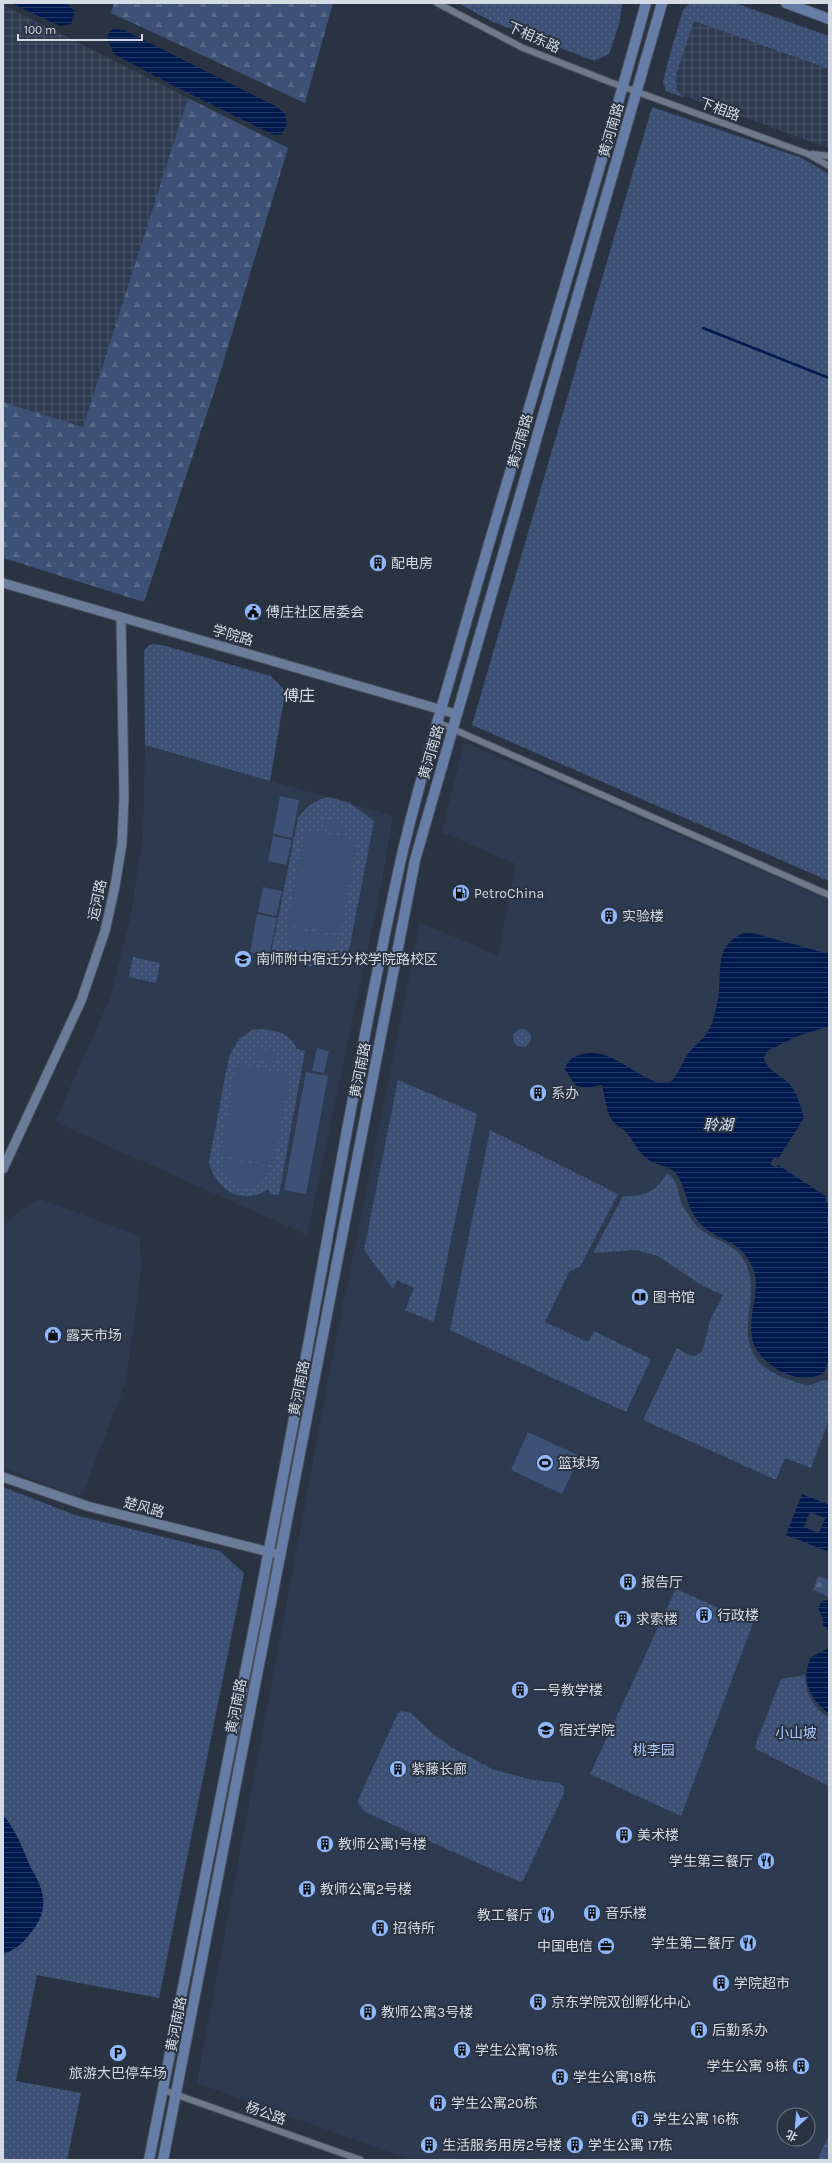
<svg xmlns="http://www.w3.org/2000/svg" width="832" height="2163" font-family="Karla,'Noto Sans SC',sans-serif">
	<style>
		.built { fill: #2e3a4f; fill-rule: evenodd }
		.industrial { fill: url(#industrial-grid) }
		.green { fill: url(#green-dots) }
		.forest { fill: url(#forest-firs) }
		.pitch { fill: #3c5175 }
		.water { fill: url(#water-rules); fill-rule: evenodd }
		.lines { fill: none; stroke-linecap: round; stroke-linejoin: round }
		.stream { stroke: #001a4e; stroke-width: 2.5 }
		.street-casing { stroke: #49505d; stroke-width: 8 }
		.secondary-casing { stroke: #49505d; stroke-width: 11 }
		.primary-casing { stroke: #49505d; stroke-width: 12 }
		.street { stroke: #6e798a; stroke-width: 6 }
		.secondary { stroke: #6a7c98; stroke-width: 9 }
		.primary { stroke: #667ea7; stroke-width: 10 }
		.labels { text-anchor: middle; stroke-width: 4; stroke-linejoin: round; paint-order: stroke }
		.street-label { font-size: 14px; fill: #d5dbe4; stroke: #2a3341 }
		.poi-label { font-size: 14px; fill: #d5dbe4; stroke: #2a3341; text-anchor: start }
		.park-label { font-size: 14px; fill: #abcafd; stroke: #2a3341 }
		.water-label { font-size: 15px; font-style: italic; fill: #d8e3f4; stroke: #2a3341 }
		.quarter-label { font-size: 16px; fill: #d5dbe4; stroke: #2a3341 }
	</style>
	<defs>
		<pattern id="industrial-grid" width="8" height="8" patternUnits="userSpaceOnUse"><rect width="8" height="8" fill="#2e3a4f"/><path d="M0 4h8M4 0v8" fill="none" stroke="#4b5668"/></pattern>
		<pattern id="green-dots" width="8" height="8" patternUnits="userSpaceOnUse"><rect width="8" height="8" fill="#3c5175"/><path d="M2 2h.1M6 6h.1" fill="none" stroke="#576988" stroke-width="1.8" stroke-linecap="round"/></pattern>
		<pattern id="forest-firs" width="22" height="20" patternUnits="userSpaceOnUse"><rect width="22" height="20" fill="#3c5175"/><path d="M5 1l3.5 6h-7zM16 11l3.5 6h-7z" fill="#576988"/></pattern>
		<pattern id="water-rules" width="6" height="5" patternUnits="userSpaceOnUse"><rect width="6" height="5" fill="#001a4e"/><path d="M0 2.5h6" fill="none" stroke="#243b67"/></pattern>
	</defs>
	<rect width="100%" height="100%" fill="#2a3341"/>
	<path class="built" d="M 464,742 L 829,900 L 829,2160 L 411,2160 L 197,2083 L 329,1376 L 420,922 L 498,956 L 516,864 L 442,832 ZM 784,2115 L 808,2115 L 808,2139 L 784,2139 Z
		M 145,745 L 393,816 L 383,876 L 307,1235 L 55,1122 L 110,998 L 130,920 L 143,836 Z
		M 40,1199 L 140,1236 L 141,1271 L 126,1381 L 82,1496 L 71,1494 L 3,1468 L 3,1229 L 9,1220 L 26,1206 Z"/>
	<path class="industrial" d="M 3,5 L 188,98 L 83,427 L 3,402 Z
		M 694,21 L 829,69 L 829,148 L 679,94 L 676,88 L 675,78 Z"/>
	<path class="green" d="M 458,3 L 622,3 L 620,21 L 609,54 L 594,61 L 491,21 Z
		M 690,3 L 735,3 L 829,36 L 829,69 L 694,21 L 675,78 C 676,88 677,93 685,98 L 666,91 L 663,82 L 667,65 L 683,10 Z
		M 652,107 L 802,158 L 829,174 L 829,881 L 472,725 Z
		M 153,644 L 162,645 L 271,676 L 283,688 L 285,694 L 270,781 L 145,745 L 144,651 L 148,646 Z
		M 329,797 L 350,803 L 374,821 L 346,966 L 334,965 L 335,958 C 315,972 299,968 282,950 L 280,961 L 270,959 L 298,818 C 306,807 316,799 329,797 Z
		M 133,957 L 160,963 L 156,983 L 129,977 Z
		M513 1038a9 9 0 1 1 18 0a9 9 0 1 1-18 0Z
		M 260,1029 C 277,1031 290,1033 297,1049 L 305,1051 L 279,1195 L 269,1194 L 269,1189 C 243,1206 216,1191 209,1162 L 229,1056 L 239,1039 L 252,1030 Z
		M 398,1080 L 477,1114 L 434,1322 L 405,1310 L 414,1288 L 397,1280 L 393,1289 L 364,1250 Z
		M 490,1130 L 618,1194 L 582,1263 L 579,1267 L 569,1272 L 545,1322 L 588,1342 L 594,1331 L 651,1359 L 626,1412 L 450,1330 Z
		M 667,1173 C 678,1180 678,1191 681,1202 C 684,1209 689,1216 694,1223 C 707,1240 733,1240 744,1260 C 767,1300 719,1350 782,1377 C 790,1380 801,1385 809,1385 C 816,1384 822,1378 829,1381 L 829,1419 L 811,1468 L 785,1458 L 776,1480 L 643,1420 L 677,1348 C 705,1368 704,1344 709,1324 C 712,1314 719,1305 723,1295 L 703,1286 L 658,1256 L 636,1250 L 593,1253 L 623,1196 C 645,1197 656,1192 667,1173 Z
		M 3,1487 L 75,1515 L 220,1551 L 244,1573 L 159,1998 L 37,1975 L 16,2081 L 81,2093 L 67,2160 L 3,2160 Z
		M 676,1589 L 753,1623 L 681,1816 L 590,1774 Z
		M 805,1675 C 805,1694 813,1707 829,1718 L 829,1786 L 756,1749 L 755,1746 L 781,1679 Z
		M 402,1711 L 411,1713 L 432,1733 L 451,1747 L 492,1769 L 532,1780 L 560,1783 L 564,1787 L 564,1793 L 523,1881 L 520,1882 L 365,1812 L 357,1802 L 398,1713 Z
		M 829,2135 L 829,2160 L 817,2160 Z"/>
	<path class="forest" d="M 114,3 L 333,3 L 305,103 L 111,13 Z
		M 188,98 L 288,148 L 218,380 L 144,602 L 3,558 L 3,402 L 83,427 Z
		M 818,1576 L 829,1580 L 829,1597 L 813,1590 Z"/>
	<path class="pitch" d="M 280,796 L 299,800 L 292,838 L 273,834 Z
		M 324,819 L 345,824 L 343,834 L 322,829 Z
		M 305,830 L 358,840 L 340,934 L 287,924 Z
		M 273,836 L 292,840 L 286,865 L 268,861 Z
		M 263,887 L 282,891 L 276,916 L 258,912 Z
		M 257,914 L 277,918 L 269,956 L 250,952 Z
		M 287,928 L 339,937 C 327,967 286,961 287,928 Z
		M 256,1048 L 277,1053 L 275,1063 L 254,1059 Z
		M 317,1048 L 329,1051 L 324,1073 L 312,1071 Z
		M 236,1064 L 290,1074 L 274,1165 L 220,1155 Z
		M 306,1072 L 328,1076 L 306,1194 L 284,1190 Z
		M 220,1158 L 272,1168 C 270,1171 268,1176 265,1179 C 246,1199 222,1181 220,1158 Z
		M 528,1432 L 580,1456 L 562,1494 L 511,1470 Z"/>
	<path class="water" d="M 11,3 L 66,3 L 75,11 L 71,24 L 60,26 Z
		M 114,29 L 124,30 L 277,107 L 285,114 L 287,124 L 282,134 L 274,135 L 178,88 L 114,54 L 107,38 L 110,31 Z
		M 748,932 L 829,954 L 829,1026 L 798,1036 L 767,1051 L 764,1058 C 768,1072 782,1075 791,1086 C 798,1096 801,1107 804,1118 L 778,1159 L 774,1157 L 770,1164 L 776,1168 L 778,1165 L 827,1197 L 825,1201 L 829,1203 L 827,1223 L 829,1224 L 829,1359 L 824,1373 C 809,1380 799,1379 784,1373 C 775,1369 769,1363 762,1357 C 736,1329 767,1294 751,1264 C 738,1239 723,1243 705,1228 C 685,1211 689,1193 677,1175 C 669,1164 659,1167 649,1160 C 638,1153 634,1141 626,1132 C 622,1128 615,1125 612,1120 C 606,1112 605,1096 602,1085 L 587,1088 L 576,1086 L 565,1070 C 567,1055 587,1051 601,1054 C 619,1058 642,1079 660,1083 C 664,1083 668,1082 672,1081 C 679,1073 682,1062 688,1054 C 697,1042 706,1039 712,1023 C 715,1013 718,1002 719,992 C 721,966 716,941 748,932 Z
		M 802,1494 L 829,1505 L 829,1545 L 827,1551 L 786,1535 ZM 810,1512 L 825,1518 L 819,1533 L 804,1527 Z
		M 825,1600 L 829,1601 L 829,1631 L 823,1625 L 823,1619 L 818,1608 L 821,1603 Z
		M 829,1648 L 829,1714 C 810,1698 800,1681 811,1657 Z
		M 3,1815 C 16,1830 22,1847 30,1866 C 32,1871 35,1874 37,1879 C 48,1900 44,1918 29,1935 C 21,1945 15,1950 3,1954 Z"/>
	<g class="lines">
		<path class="stream" d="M 703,328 L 829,378"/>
		<defs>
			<path id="street" d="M 437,3 L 523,48 L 610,82 L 808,154 L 829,166
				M 812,154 L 829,156
				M 437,722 L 829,895
				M 163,2090 L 361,2160"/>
			<path id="secondary" d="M 3,583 L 456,714
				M 3,1169 L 81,1001 L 105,931 L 115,886 L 122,843 L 124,797 L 121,617
				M 3,1477 L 87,1506 L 281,1555"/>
			<path id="primary" d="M 786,3 L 829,19
				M 149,2160 C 203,1891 256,1621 307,1351 C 337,1187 365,1022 401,859 C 421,772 448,687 472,602 C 530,402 591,204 646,3
				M 163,2160 L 415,860 L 662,3"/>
		</defs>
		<use href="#street" class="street-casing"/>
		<use href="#secondary" class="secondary-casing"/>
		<use href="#primary" class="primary-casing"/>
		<use href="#street" class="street"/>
		<use href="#secondary" class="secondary"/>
		<use href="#primary" class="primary"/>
	</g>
	<defs>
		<symbol id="building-disc" viewBox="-11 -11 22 22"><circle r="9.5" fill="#8fb8fd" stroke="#2a3341"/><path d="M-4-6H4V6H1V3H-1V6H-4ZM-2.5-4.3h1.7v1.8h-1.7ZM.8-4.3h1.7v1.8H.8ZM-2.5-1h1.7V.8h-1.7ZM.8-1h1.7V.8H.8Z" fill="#111"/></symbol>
		<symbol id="civic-disc" viewBox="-11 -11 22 22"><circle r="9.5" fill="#8fb8fd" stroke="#2a3341"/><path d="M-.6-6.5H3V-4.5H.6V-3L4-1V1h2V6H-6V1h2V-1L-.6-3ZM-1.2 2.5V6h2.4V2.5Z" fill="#111"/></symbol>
		<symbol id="fuel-disc" viewBox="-11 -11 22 22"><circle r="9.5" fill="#8fb8fd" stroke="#2a3341"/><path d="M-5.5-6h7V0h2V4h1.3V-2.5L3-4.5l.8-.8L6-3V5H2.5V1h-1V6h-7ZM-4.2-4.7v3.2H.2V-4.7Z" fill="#111"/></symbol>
		<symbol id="school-disc" viewBox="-11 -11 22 22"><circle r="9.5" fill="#8fb8fd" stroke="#2a3341"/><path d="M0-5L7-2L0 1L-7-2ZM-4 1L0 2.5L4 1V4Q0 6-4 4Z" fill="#111"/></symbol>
		<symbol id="library-disc" viewBox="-11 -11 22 22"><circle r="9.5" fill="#8fb8fd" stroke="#2a3341"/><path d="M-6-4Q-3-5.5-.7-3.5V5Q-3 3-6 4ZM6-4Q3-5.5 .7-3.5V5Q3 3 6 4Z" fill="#111"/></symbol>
		<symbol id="shop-disc" viewBox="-11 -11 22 22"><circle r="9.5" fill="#8fb8fd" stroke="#2a3341"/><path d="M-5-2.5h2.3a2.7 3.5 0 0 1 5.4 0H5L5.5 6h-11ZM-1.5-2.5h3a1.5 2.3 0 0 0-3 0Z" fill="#111"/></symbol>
		<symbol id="stadium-disc" viewBox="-11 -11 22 22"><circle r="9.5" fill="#8fb8fd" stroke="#2a3341"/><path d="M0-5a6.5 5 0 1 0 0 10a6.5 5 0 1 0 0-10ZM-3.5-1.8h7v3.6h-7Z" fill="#111"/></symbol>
		<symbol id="university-disc" viewBox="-11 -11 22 22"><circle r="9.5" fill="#8fb8fd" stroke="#2a3341"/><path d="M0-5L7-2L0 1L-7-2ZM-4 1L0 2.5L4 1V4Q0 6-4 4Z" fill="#111"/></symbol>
		<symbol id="restaurant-disc" viewBox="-11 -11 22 22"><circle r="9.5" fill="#8fb8fd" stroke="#2a3341"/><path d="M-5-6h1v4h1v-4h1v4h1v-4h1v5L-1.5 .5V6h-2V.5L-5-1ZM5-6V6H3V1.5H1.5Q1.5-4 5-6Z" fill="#111"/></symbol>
		<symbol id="office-disc" viewBox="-11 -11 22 22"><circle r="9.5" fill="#8fb8fd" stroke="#2a3341"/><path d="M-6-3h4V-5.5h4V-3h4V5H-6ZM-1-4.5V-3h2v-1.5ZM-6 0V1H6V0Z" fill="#111"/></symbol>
		<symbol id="parking-disc" viewBox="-11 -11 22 22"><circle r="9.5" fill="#8fb8fd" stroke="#2a3341"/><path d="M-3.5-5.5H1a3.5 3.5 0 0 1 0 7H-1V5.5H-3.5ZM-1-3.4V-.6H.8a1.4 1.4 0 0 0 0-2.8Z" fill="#111"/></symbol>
	</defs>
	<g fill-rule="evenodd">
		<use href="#building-disc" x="368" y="553" width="20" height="20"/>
		<use href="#civic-disc" x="243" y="602" width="20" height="20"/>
		<use href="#fuel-disc" x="451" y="883" width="20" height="20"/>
		<use href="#building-disc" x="599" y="906" width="20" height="20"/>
		<use href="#school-disc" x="233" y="949" width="20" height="20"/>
		<use href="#building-disc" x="528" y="1083" width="20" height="20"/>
		<use href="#library-disc" x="630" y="1287" width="20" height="20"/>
		<use href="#shop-disc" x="43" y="1325" width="20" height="20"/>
		<use href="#stadium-disc" x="535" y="1453" width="20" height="20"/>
		<use href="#building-disc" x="618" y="1572" width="20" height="20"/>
		<use href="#building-disc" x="694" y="1605" width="20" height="20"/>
		<use href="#building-disc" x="613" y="1609" width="20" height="20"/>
		<use href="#building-disc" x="510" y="1680" width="20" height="20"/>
		<use href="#university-disc" x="536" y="1720" width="20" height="20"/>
		<use href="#building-disc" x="388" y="1759" width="20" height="20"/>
		<use href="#building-disc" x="614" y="1825" width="20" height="20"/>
		<use href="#building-disc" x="315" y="1834" width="20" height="20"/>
		<use href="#restaurant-disc" x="756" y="1851" width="20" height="20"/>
		<use href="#building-disc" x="297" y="1879" width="20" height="20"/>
		<use href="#building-disc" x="582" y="1903" width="20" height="20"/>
		<use href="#restaurant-disc" x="536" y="1905" width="20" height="20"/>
		<use href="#building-disc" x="370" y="1918" width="20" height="20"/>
		<use href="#restaurant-disc" x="738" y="1933" width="20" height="20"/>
		<use href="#office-disc" x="596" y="1936" width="20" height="20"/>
		<use href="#building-disc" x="711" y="1973" width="20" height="20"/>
		<use href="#building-disc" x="528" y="1992" width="20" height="20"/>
		<use href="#building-disc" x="358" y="2002" width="20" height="20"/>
		<use href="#building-disc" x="689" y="2020" width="20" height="20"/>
		<use href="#building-disc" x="452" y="2040" width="20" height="20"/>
		<use href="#parking-disc" x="108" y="2043" width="20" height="20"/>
		<use href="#building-disc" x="791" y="2056" width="20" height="20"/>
		<use href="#building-disc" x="550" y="2067" width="20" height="20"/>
		<use href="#building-disc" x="428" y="2093" width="20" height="20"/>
		<use href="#building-disc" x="630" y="2109" width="20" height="20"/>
		<use href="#building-disc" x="419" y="2135" width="20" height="20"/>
		<use href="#building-disc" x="565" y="2135" width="20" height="20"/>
	</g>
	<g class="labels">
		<g class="street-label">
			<text transform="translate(534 37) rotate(24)" y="5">下相东路</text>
			<text transform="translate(720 109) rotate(20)" y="5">下相路</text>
			<text transform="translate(611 130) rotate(-74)" y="5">黄河南路</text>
			<text transform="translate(520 441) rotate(-74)" y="5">黄河南路</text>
			<text transform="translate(233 635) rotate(16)" y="5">学院路</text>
			<text transform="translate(431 752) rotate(-74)" y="5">黄河南路</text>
			<text transform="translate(97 900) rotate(-78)" y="5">运河路</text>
			<text transform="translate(360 1070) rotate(-79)" y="5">黄河南路</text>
			<text transform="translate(299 1388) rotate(-79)" y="5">黄河南路</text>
			<text transform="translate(144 1507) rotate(15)" y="5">楚风路</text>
			<text transform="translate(236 1706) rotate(-79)" y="5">黄河南路</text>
			<text transform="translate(176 2024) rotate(-79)" y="5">黄河南路</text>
			<text transform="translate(266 2113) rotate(20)" y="5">杨公路</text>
		</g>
		<g class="poi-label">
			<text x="391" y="568">配电房</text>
			<text x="266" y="617">傅庄社区居委会</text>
			<text x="474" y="898">PetroChina</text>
			<text x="622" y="921">实验楼</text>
			<text x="256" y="964">南师附中宿迁分校学院路校区</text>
			<text x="551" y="1098">系办</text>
			<text x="653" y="1302">图书馆</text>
			<text x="66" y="1340">露天市场</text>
			<text x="558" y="1468">篮球场</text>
			<text x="641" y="1587">报告厅</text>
			<text x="717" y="1620">行政楼</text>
			<text x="636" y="1624">求索楼</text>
			<text x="533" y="1695">一号教学楼</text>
			<text x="559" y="1735">宿迁学院</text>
			<text x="411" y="1774">紫藤长廊</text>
			<text x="637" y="1840">美术楼</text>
			<text x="338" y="1849">教师公寓1号楼</text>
			<text x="753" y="1866" text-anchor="end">学生第三餐厅</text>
			<text x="320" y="1894">教师公寓2号楼</text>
			<text x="605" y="1918">音乐楼</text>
			<text x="533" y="1920" text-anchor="end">教工餐厅</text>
			<text x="393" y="1933">招待所</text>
			<text x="735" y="1948" text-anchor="end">学生第二餐厅</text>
			<text x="593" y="1951" text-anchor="end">中国电信</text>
			<text x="734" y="1988">学院超市</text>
			<text x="551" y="2007">京东学院双创孵化中心</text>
			<text x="381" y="2017">教师公寓3号楼</text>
			<text x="712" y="2035">后勤系办</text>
			<text x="475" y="2055">学生公寓19栋</text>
			<text x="788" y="2071" text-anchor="end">学生公寓 9栋</text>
			<text x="118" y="2078" text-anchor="middle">旅游大巴停车场</text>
			<text x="573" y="2082">学生公寓18栋</text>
			<text x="451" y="2108">学生公寓20栋</text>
			<text x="653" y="2124">学生公寓 16栋</text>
			<text x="442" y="2150">生活服务用房2号楼</text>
			<text x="588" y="2150">学生公寓 17栋</text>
		</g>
		<g class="park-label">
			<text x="796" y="1738">小山坡</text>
			<text x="654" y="1755">桃李园</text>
		</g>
		<g class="water-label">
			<text x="718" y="1130">聆湖</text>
		</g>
		<g class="quarter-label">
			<text x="299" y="701">傅庄</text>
		</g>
	</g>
	<rect width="832" height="2163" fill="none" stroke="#d5dbe4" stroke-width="8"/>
	<g transform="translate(796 2127) rotate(206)"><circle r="19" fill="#2a3341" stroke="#6e7682"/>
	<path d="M0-3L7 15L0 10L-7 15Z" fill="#8fb8fd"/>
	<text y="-6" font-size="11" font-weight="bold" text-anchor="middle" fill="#d5dbe4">北</text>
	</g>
	<path d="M18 34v6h124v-6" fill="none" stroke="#d5dbe4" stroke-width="2"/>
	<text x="24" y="34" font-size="12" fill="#d5dbe4" stroke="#2a3341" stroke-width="3" paint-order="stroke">100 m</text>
</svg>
